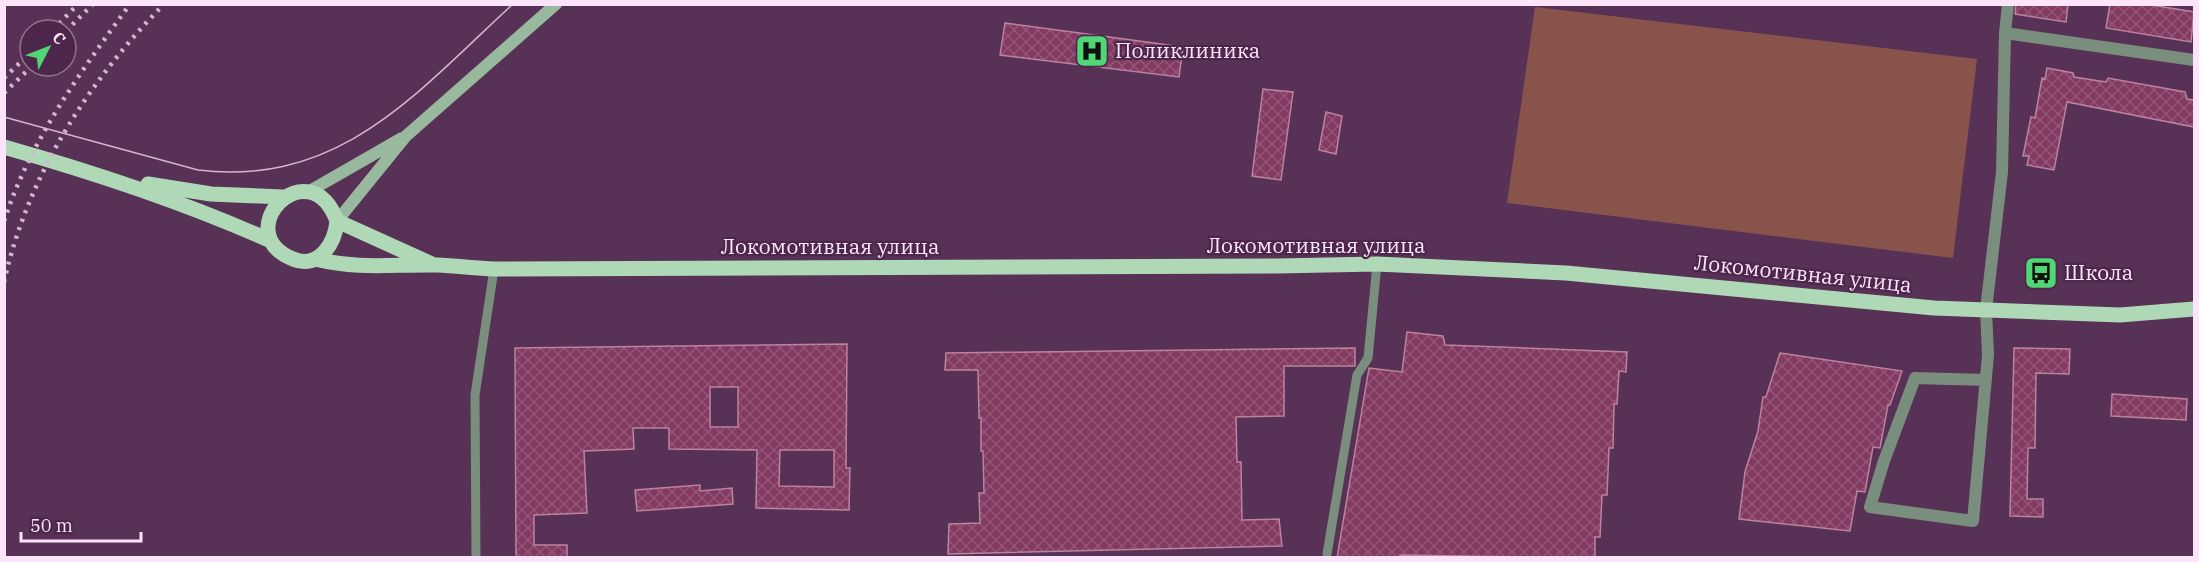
<svg xmlns="http://www.w3.org/2000/svg" width="2199" height="562" font-family="'IBM Plex Serif',serif">
	<style>
		.park { fill: #88534b }
		.building { fill: url(#building-cross-hatch); stroke: #bc839e; stroke-width: 1.5; fill-rule: evenodd }
		.lines { fill: none; stroke-linecap: round; stroke-linejoin: round }
		.service { stroke: #7a8e7d; stroke-width: 9 }
		.minor { stroke: #7a8e7d; stroke-width: 12 }
		.secondary { stroke: #98b99d; stroke-width: 12 }
		.primary { stroke: #afd9b6; stroke-width: 15 }
		.tram { stroke: #d2b7d0; stroke-width: 1.5 }
		.rail { stroke: #d2b7d0; stroke-width: 4.5; stroke-dasharray: 3 6; stroke-linecap: butt }
		.labels { text-anchor: middle; stroke-width: 4.5; stroke-linejoin: round; paint-order: stroke }
		.poi-label { font-size: 21px; fill: #fce4fa; stroke: #4d274b; text-anchor: start }
		.street-label { font-size: 21px; fill: #fce4fa; stroke: #4d274b }
	</style>
	<defs>
		<pattern id="building-cross-hatch" width="8" height="8" patternUnits="userSpaceOnUse" patternTransform="scale(1.5)"><rect width="8" height="8" fill="#833a61"/><path d="M0 0l8 8M0 8l8-8" fill="none" stroke="#955679"/></pattern>
	</defs>
	<rect width="100%" height="100%" fill="#583156"/>
	<path class="park" d="M 1535,7 L 1977,59 L 1953,258 L 1507,203 Z"/>
	<path class="building" d="M 2016,4 L 2068,4 L 2066,22 L 2015,14 Z
		M 2110,4 L 2145,4 L 2194,12 L 2191,42 L 2106,28 Z
		M 1005,23 L 1183,47 L 1179,77 L 1000,55 Z
		M 2047,68 L 2073,73 L 2074,77 L 2106,82 L 2108,78 L 2185,92 L 2187,99 L 2194,100 L 2194,127 L 2067,102 L 2054,170 L 2027,165 L 2029,156 L 2023,156 L 2031,117 L 2035,118 L 2042,78 L 2045,79 Z
		M 1263,89 L 1293,92 L 1281,180 L 1252,176 Z
		M 1326,112 L 1342,116 L 1336,154 L 1319,150 Z
		M 1407,332 L 1443,336 L 1445,345 L 1627,352 L 1626,372 L 1619,371 L 1617,404 L 1614,404 L 1613,448 L 1609,448 L 1607,495 L 1602,495 L 1600,537 L 1595,537 L 1595,558 L 1400,555 L 1399,558 L 1337,558 L 1369,368 L 1402,372 Z
		M 847,344 L 846,468 L 850,468 L 849,510 L 756,508 L 757,450 L 669,449 L 669,428 L 633,428 L 634,449 L 584,451 L 587,513 L 534,515 L 534,545 L 567,545 L 567,558 L 516,558 L 515,348 ZM 710,387 L 738,387 L 738,427 L 710,427 ZM 780,450 L 834,450 L 834,487 L 779,486 Z
		M 1355,348 L 1355,366 L 1284,366 L 1284,416 L 1236,417 L 1237,462 L 1241,462 L 1242,520 L 1279,519 L 1282,546 L 948,554 L 949,524 L 980,523 L 979,493 L 984,493 L 983,451 L 981,451 L 981,418 L 979,418 L 978,370 L 945,370 L 946,353 Z
		M 2014,348 L 2070,349 L 2069,374 L 2036,373 L 2035,448 L 2028,448 L 2027,499 L 2043,499 L 2043,517 L 2010,516 Z
		M 1780,353 L 1902,371 L 1890,405 L 1888,405 L 1880,448 L 1873,447 L 1865,492 L 1857,491 L 1850,531 L 1739,519 L 1745,472 L 1758,431 L 1763,397 L 1766,397 Z
		M 2112,394 L 2187,399 L 2186,420 L 2111,416 Z
		M 700,485 L 700,491 L 732,488 L 733,504 L 637,511 L 635,490 Z"/>
	<g class="lines">
		<path class="service" d="M 1327,554 L 1357,375 L 1368,358 L 1377,264
			M 476,558 L 475,395 L 494,269"/>
		<path class="minor" d="M 2005,33 L 2194,60
			M 1986,380 L 1915,378 L 1884,461 L 1870,507 L 1973,521 L 1988,355 L 1986,310 L 2002,172 L 2005,33 L 2008,4"/>
		<path class="secondary" d="M 308,192 L 402,138
			M 337,221 L 406,136 L 556,4"/>
		<path class="primary" d="M 4,147 C 96,173 184,202 271,241
			M 148,184 L 211,194 L 283,197
			M 337,221 C 335,243 319,270 293,259 C 227,232 309,147 337,221 L 432,264
			M 315,259 C 361,270 392,264 437,265 C 456,266 475,268 494,269 L 1278,266 L 1377,264 L 1566,273 L 1934,308 L 2120,315 L 2194,309"/>
		<path class="tram" d="M 4,117 L 198,170 C 341,187 417,92 513,4"/>
		<path class="rail" d="M 53,30 L 78,4
			M 66,31 L 93,4
			M 4,78 L 30,53
			M 4,93 L 32,66
			M 4,221 C 31,139 80,73 130,4
			M 4,282 C 28,175 88,82 164,4"/>
	</g>
	<defs>
		<symbol id="hospital-square" viewBox="-11 -11 22 22"><rect x="-9" y="-9" width="18" height="18" rx="4" fill="#50d674" stroke="#4d274b"/><path d="M-5-5h3v3.5h4V-5h3V5h-3V1.5h-4V5h-3Z" fill="#111"/></symbol>
		<symbol id="bus-square" viewBox="-11 -11 22 22"><rect x="-9" y="-9" width="18" height="18" rx="4" fill="#50d674" stroke="#4d274b"/><path d="M-5-6H5V4H4V6H2V4H-2V6H-4V4H-5ZM-3.5-4V0h7V-4ZM-3.5 1.2v1.5H-2V1.2ZM2 1.2v1.5H3.5V1.2Z" fill="#111"/></symbol>
	</defs>
	<g fill-rule="evenodd">
		<use href="#hospital-square" x="1073" y="32" width="38" height="38"/>
		<use href="#bus-square" x="2022" y="254" width="38" height="38"/>
	</g>
	<g class="labels">
		<g class="poi-label">
			<text x="1115" y="58">Поликлиника</text>
			<text x="2064" y="280">Школа</text>
		</g>
		<g class="street-label">
			<text x="1316" y="253">Локомотивная улица</text>
			<text x="830" y="254">Локомотивная улица</text>
			<text transform="translate(1803 274) rotate(6)" y="7">Локомотивная улица</text>
		</g>
	</g>
	<rect width="2199" height="562" fill="none" stroke="#fce4fa" stroke-width="12"/>
	<g transform="translate(48 48) rotate(48)"><circle r="28" fill="#4d274b" stroke="#937391" stroke-width="1.5"/>
	<path d="M0-4.5L10 22L0 15L-10 22Z" fill="#50d674"/>
	<text y="-9" font-size="16" font-weight="bold" text-anchor="middle" fill="#fce4fa">С</text>
	</g>
	<path d="M21 532v9h120v-9" fill="none" stroke="#fce4fa" stroke-width="3"/>
	<text x="30" y="532" font-size="18" fill="#fce4fa" stroke="#4d274b" stroke-width="4.5" paint-order="stroke">50 m</text>
</svg>
